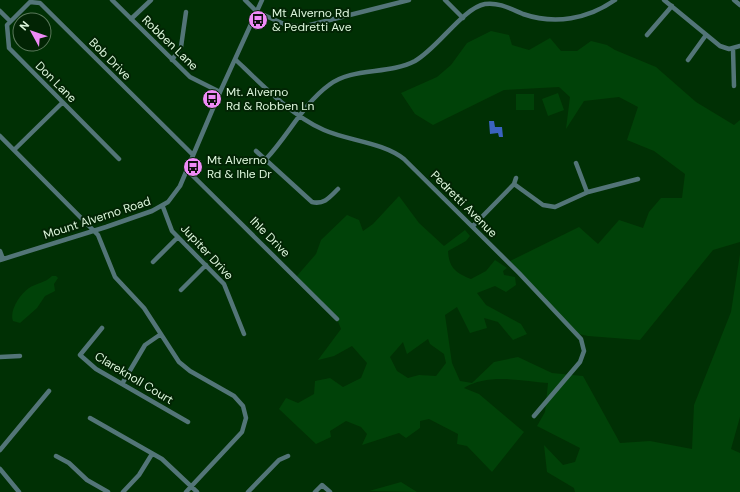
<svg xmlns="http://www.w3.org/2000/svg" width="740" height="492" font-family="'DM Sans',sans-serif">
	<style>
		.green { fill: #004208; fill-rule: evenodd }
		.water { fill: #3b63bf }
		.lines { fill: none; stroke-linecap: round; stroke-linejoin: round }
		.minor { stroke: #537578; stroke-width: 4.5 }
		.labels { text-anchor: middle; stroke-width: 4; stroke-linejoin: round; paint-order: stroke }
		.poi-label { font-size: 12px; fill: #def7dd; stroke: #022404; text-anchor: start }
		.street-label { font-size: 12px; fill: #def7dd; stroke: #022404 }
	</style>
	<rect width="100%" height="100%" fill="#003004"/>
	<path class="green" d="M 491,31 L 509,35 L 512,45 L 529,50 L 550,38 L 561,51 L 577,51 L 591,41 L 607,45 L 615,50 L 656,67 L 696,102 L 734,125 L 740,120 L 740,242 L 713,250 L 640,340 L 588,336 L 574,333 L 508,262 L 579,227 L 598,244 L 619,220 L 643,228 L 649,212 L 661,198 L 682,198 L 685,174 L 654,151 L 627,140 L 638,107 L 619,97 L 584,101 L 566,129 L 570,97 L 559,87 L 504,90 L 433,125 L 415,114 L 401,93 L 437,77 L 451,65 L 467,43 Z
		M 558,93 L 564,110 L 548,116 L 542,99 Z
		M 516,94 L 534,94 L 534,110 L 516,110 Z
		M 399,196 L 419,223 L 444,246 L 465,230 L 470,236 L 466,241 L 448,251 C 449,268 456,273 471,279 L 486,271 L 495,260 L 507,268 L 503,271 L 504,275 L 515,277 L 516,285 L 506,292 L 495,286 L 477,293 L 486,305 L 521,324 L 527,334 L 513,340 L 498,322 L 484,318 L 487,328 L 470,333 L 457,307 L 445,315 L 452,363 L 460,381 L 472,383 L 494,362 L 518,357 L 552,373 L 583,376 L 620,443 L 650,441 L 692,449 L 694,405 L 731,312 L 740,254 L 740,417 L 731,449 L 740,453 L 740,492 L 575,492 L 574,488 L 547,472 L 544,445 L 563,465 L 575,462 L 580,448 L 537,426 L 545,412 L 548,383 C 522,381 488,373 464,388 L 479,394 L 524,432 L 492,472 L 467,446 L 457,444 L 458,434 L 429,419 L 420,421 L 420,428 L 406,438 L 399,433 L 362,445 L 367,434 L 361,427 L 346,421 L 330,431 L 331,437 L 316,444 L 279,409 L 286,398 L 298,403 L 314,394 L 315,381 L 330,378 L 343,387 L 361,378 L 367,363 L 352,346 L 334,356 L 318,360 L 341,329 L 337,319 L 296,277 L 316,254 L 321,240 L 347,215 L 359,220 L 363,231 L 373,224 ZM 428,339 L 430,344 L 444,354 L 446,363 L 436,376 L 419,375 L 408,378 L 397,371 L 390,357 L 403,342 L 407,354 Z
		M 52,276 L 56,276 L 58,278 L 54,284 L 55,291 L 45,296 L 37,308 L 20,323 L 13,321 C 9,311 20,294 29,288 C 37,283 45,283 52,276 Z
		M 401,482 L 417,492 L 369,491 Z"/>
	<path class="water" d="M 489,121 L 494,121 L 495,127 L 502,127 L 503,137 L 499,137 L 498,133 L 490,134 Z"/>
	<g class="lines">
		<path class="minor" d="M 112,0 L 190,77 L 220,92
			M 245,0 L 257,12 L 284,24 L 302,27 L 409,0
			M 445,0 L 463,18
			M 664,0 L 720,46 L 729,49 L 740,46
			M 734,0 L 740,5
			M 0,11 L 10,21
			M 131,19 L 151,0
			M 647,35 L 672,6
			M 733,49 L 734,86
			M 172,60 L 181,47 L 186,12
			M 236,60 C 261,84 292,116 324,130 C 349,141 382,142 404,159 L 519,273 L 581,339 L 584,351 L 580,362 L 534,416
			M 688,60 L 706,35
			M 0,136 L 98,235 L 115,277 L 144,308 L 179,362 L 190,371 L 234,396 L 243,406 L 246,418 L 242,432 L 186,492
			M 14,150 L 62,103
			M 256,151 L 312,202 C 324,205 330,197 338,189
			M 119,159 L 9,48 L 7,25 L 30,2 L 40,3 L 193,155
			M 266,159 C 288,136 303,104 329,85 C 352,67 388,75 415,61 C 438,48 463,8 485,4 C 499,2 511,9 523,14 C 555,25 588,19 615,0
			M 576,163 L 587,192
			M 187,170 L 337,319
			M 514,184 L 543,205 L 555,207 L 588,192 L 638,179
			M 163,207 L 172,231 L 224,284 L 244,334
			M 473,226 L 514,184 L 516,178
			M 0,251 L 3,259
			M 0,260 L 106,227 L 152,211 L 168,202 L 180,186 L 220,92 L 262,0
			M 153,262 L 178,237
			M 181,290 L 206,265
			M 102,328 L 80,355 L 96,369 L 188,422
			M 0,357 L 20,356
			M 122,384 L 145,345 L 161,334
			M 90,418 L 162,459 L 197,492
			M 0,450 L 49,391
			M 56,456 L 69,463 L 87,480 L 108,492
			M 0,469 L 19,492
			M 123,492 L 139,475 L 152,454
			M 248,492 L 279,460 L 288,456
			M 315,492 L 322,485 L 330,492"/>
	</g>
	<defs>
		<symbol id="bus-disc" viewBox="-11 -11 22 22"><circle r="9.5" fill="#ef8bf7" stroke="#022404"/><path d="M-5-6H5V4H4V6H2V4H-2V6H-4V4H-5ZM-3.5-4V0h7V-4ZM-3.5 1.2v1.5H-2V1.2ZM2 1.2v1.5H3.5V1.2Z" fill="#111"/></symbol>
	</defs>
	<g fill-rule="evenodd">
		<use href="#bus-disc" x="247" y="9" width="22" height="22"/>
		<use href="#bus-disc" x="201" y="88" width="22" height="22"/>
		<use href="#bus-disc" x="182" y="156" width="22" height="22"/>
	</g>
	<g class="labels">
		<g class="poi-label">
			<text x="272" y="17">Mt Alverno Rd<tspan x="272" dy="14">&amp; Pedretti Ave</tspan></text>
			<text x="226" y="96">Mt. Alverno<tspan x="226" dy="14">Rd &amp; Robben Ln</tspan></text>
			<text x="207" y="164">Mt Alverno<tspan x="207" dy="14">Rd &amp; Ihle Dr</tspan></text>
		</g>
		<g class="street-label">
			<text transform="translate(170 43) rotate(44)" y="4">Robben Lane</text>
			<text transform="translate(110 59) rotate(45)" y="4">Bob Drive</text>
			<text transform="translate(56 82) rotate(45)" y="4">Don Lane</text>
			<text transform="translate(464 204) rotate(45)" y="4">Pedretti Avenue</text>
			<text transform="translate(97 218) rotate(-18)" y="4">Mount Alverno Road</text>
			<text transform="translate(270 237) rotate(45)" y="4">Ihle Drive</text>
			<text transform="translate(207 252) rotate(47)" y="4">Jupiter Drive</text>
			<text transform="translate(134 378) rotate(31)" y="4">Clareknoll Court</text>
		</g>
	</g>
	<g transform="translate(32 32) rotate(310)"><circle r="19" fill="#022404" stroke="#5a785b"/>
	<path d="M0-3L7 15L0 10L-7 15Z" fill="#ef8bf7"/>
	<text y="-6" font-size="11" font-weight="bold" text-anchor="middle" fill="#def7dd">N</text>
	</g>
</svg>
